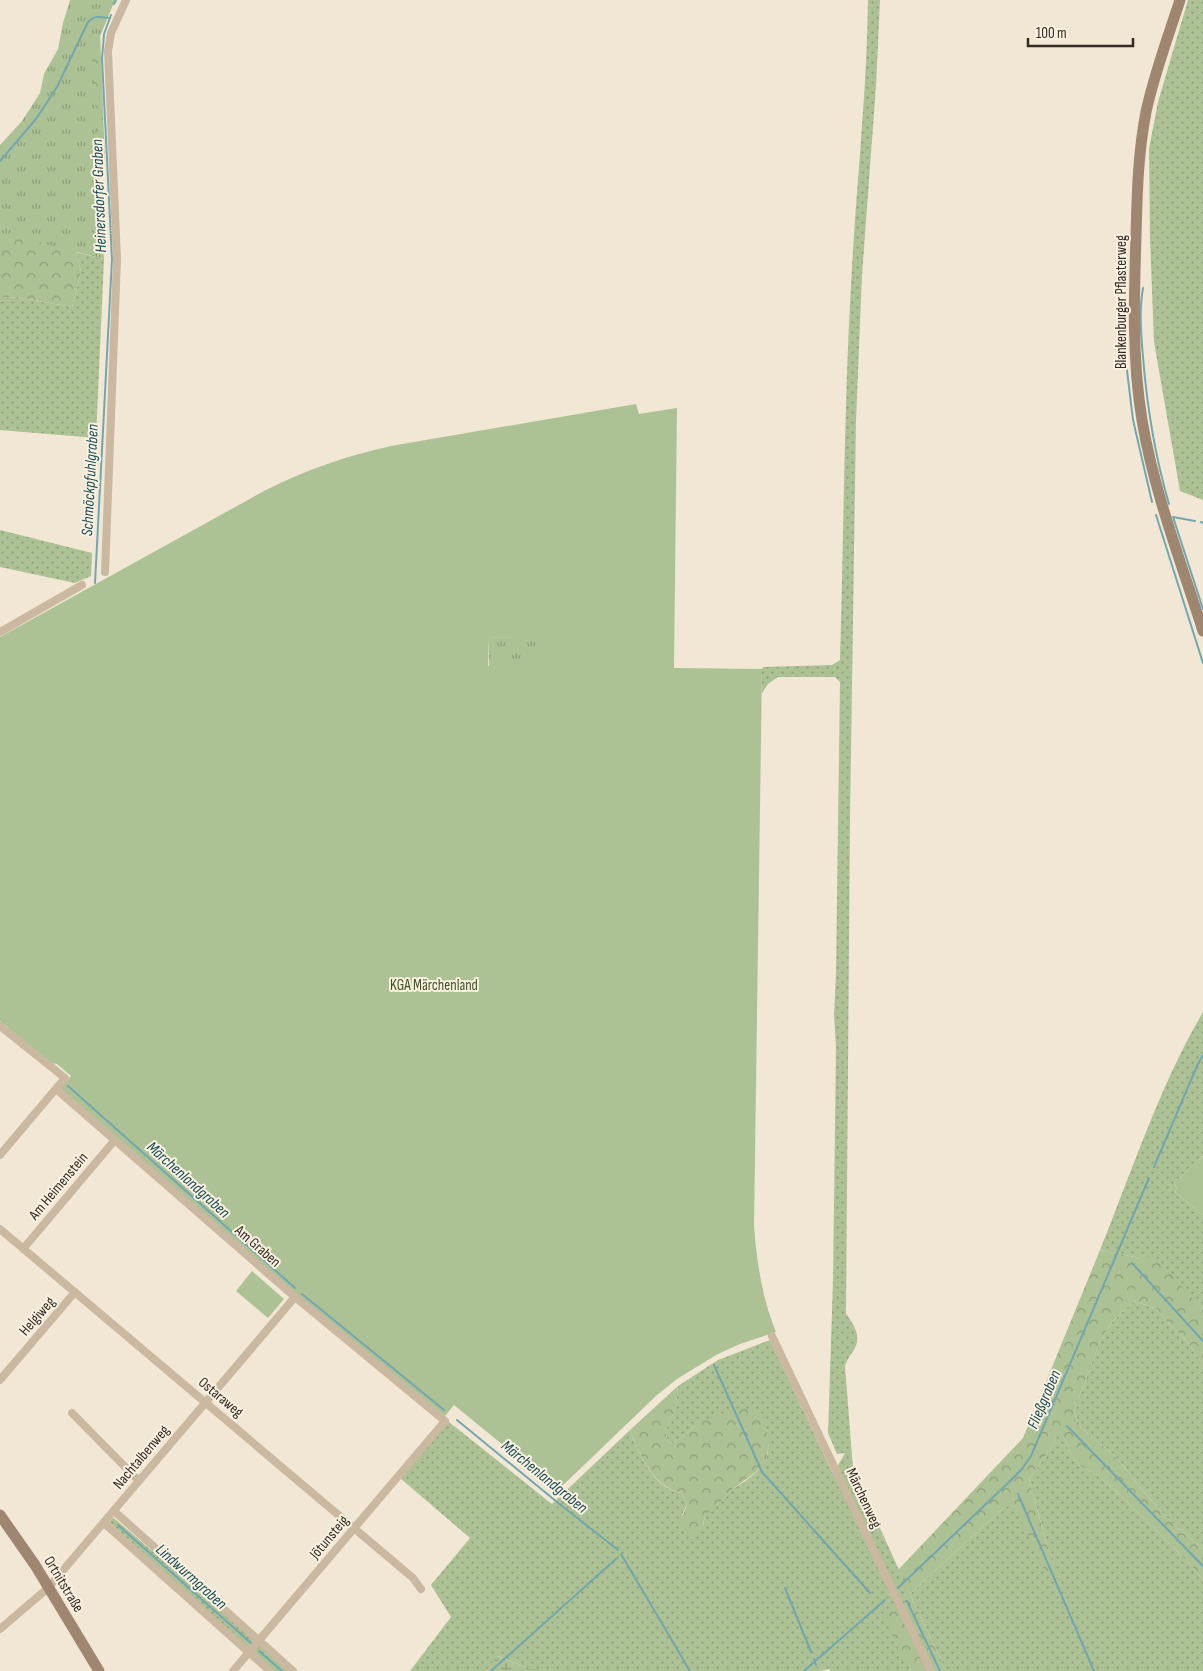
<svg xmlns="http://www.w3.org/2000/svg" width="1203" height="1671" font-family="'Sofia Sans Condensed',sans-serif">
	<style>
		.grass { fill: url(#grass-dots) }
		.forest { fill: url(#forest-crowns) }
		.wetland { fill: url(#wetland-marsh) }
		.park { fill: url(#park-tufts) }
		.garden { fill: #adc294; fill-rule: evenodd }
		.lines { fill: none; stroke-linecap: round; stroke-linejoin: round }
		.stream { stroke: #71a7b1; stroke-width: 2 }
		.street { stroke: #cab8a0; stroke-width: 8 }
		.secondary { stroke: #9e8671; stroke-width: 11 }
		.labels { text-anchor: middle; stroke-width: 4; stroke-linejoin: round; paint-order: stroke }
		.street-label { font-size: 15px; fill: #332a24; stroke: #faf1e0 }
		.park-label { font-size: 15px; fill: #3e5326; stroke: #faf1e0 }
		.water-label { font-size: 16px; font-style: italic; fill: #174c57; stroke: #faf1e0 }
	</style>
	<defs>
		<pattern id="grass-dots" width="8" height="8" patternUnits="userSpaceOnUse" patternTransform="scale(1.25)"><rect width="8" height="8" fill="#adc294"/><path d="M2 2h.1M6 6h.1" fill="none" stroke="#8d9e79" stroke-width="1.8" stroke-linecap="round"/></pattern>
		<pattern id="forest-crowns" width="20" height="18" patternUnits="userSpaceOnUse" patternTransform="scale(1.25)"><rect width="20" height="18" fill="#adc294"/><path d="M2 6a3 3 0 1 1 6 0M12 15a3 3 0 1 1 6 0" fill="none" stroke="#8d9e79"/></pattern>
		<pattern id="wetland-marsh" width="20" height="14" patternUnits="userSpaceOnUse" patternTransform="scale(1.25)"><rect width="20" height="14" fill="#adc294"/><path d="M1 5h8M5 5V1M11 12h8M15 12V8" fill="none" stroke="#8d9e79"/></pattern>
		<pattern id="park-tufts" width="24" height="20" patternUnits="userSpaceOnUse" patternTransform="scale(1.25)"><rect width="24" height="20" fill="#adc294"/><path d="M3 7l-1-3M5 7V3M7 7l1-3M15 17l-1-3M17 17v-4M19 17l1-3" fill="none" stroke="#8d9e79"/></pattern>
	</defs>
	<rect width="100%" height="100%" fill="#f2e7d4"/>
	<path class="grass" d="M 868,0 L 880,0 L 876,86 L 862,275 L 856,420 L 850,819 L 846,1314 C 854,1324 861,1336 855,1348 C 851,1355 847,1359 845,1366 L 853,1469 L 910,1594 L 1001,1510 L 1010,1504 L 1015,1507 L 1060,1579 L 1046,1542 L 1029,1479 L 1053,1445 L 1059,1430 L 1066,1441 L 1069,1452 L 1080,1466 L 1097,1475 L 1116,1491 L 1190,1564 L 1203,1580 L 1203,1671 L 946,1671 L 910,1594 L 902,1653 L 911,1671 L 830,1671 L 829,1669 L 821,1671 L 549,1671 L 546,1669 L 530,1669 L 498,1656 L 487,1671 L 410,1671 L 451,1617 L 431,1585 L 470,1538 L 400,1478 L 449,1422 L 552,1504 L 630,1430 C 639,1454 653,1488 681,1493 L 687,1504 L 682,1515 L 703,1525 L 705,1516 C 715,1509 721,1499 730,1491 C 734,1488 739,1485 744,1482 C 767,1465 771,1457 767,1429 L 724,1414 L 695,1426 L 674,1443 L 668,1442 L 665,1431 L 676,1407 L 678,1386 L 718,1360 L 770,1340 L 833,1474 L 845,1453 L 837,1454 L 828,1433 L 833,1281 L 836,1048 L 834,1014 L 836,974 L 840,682 L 835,677 L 778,677 L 768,684 L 762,693 L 762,669 L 763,667 L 832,665 L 840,660 C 844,529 844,398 852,268 C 857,178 867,89 868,0 Z
		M 1188,0 L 1203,0 L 1203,500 L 1180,491 L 1154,342 L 1150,238 L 1149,149 L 1158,102 Z
		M 76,252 L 104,259 L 96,438 L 0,430 L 0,298 L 17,297 L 72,307 L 81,272 Z
		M 0,530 L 92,553 L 91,576 L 75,583 L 0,567 Z
		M 1203,1012 L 1203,1156 L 1174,1183 L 1177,1189 L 1175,1192 L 1203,1215 L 1203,1309 L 1188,1295 L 1140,1258 L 1100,1250 C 1132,1171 1160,1085 1203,1012 Z
		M 1134,1301 L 1157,1309 L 1168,1323 L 1185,1339 L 1203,1364 L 1203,1549 L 1167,1518 L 1145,1493 L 1114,1455 L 1081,1428 L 1074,1411 L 1100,1341 L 1113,1321 Z
		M 113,1518 L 115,1519 L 251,1636 L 253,1642 L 249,1647 L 246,1647 L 109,1522 Z
		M 260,1645 L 289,1671 L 273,1671 L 253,1652 Z"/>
	<path class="forest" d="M 100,31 L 105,161 L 81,178 L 73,240 L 81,272 L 72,307 L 17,297 L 0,298 L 0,182 Z
		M 1100,1250 L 1140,1258 L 1153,1256 C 1171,1272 1185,1292 1203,1309 L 1203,1364 L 1185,1339 L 1168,1323 L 1157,1309 L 1134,1301 L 1113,1321 L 1100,1341 L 1074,1411 L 1081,1428 L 1114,1455 L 1145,1493 L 1167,1518 L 1203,1549 L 1203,1580 L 1190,1564 L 1116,1491 L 1097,1475 L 1080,1466 L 1069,1452 L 1066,1441 L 1059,1431 L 1053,1445 L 1029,1479 L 1046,1542 L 1061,1580 L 1044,1569 L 1015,1507 L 1010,1505 L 1001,1510 L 910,1594 L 946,1671 L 911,1671 C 902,1653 888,1635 887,1615 L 910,1594 L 898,1570 L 1023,1438 Z
		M 678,1386 L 676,1407 L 665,1431 L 668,1442 L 674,1443 L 695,1426 L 704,1421 L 742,1407 L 752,1411 L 761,1417 L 767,1429 L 769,1442 L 766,1462 L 757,1471 L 730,1491 L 712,1511 L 705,1516 L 701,1531 L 695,1537 L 686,1533 L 680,1523 L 687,1504 L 681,1493 C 653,1487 639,1454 630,1430 Z"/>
	<path class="wetland" d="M 497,1656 L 530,1669 L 547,1669 L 549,1671 L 487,1671 Z"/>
	<path class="park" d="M 70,0 L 115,0 L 92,56 L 104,259 L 0,232 L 0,145 L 22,121 L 40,93 L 44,74 L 58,49 L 63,23 Z
		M 542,636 L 542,666 L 489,667 L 488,638 Z"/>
	<path class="garden" d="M 636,404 L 639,414 L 677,408 L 674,668 L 762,669 L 754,1226 C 757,1263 762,1298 776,1332 L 740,1344 L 716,1355 L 677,1379 L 657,1395 L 558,1490 L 454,1405 L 445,1416 L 298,1296 L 59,1089 L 71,1076 L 57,1064 L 51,1063 L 0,1021 L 0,637 L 264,491 C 305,470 346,456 391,446 ZM 542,637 L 542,666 L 488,666 L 488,638 Z
		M 1203,1156 L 1203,1215 L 1175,1192 L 1177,1189 L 1174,1183 Z
		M 252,1271 L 284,1299 L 268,1318 L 236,1291 Z"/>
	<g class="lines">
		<path class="stream" d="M 114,4 L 116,0
			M 0,161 L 36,119 L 57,87 L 88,22 C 94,15 101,17 109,18
			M 1143,288 C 1139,311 1141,334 1143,357 C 1147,407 1155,456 1169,504
			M 1124,346 L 1133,420 L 1152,502
			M 1156,515 L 1203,663
			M 1195,521 L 1173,517 L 1203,609
			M 1201,522 L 1203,523
			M 95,583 L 112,259 L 102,59 L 104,34 L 111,15
			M 68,1086 L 295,1288
			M 1154,1167 L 1197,1066 L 1203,1055
			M 1132,1263 L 1203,1341
			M 302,1294 L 444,1410
			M 714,1365 L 762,1472 L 870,1593
			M 457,1420 L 557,1502 L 618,1550
			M 1067,1426 L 1203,1566
			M 1018,1494 L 1094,1671
			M 118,1525 L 251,1643
			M 621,1554 L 690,1671
			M 785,1588 L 811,1652
			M 898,1588 L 1009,1482 L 1022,1469 L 1031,1456 L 1149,1178
			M 907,1601 L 940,1671
			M 259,1651 L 282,1671
			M 814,1659 L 816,1665
			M 491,1671 L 617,1558
			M 804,1671 L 885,1600"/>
		<path class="street" d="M 105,572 L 117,259 L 108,51 L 111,33 L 126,0
			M 0,632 L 82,585
			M 0,1026 L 65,1078 L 0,1155
			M 56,1089 L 295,1297 L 445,1421 L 233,1671
			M 0,1229 L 413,1578 L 421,1589
			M 23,1249 L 114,1141
			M 772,1336 L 931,1671
			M 0,1380 L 75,1292
			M 72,1413 L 139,1481
			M 114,1511 L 293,1671
			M 104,1523 L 270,1671
			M 0,1629 L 48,1588 L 295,1297"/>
		<path class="secondary" d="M 1180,0 C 1168,37 1154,74 1146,112 C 1138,153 1137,195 1136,236 C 1134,298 1132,359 1142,420 C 1154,492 1181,562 1203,631
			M 0,1515 L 35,1565 L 99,1671"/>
	</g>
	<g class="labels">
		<g class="street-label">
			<text transform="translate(1121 302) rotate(-90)" y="5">Blankenburger Pflasterweg</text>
			<text transform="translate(58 1186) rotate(-50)" y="5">Am Heimenstein</text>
			<text transform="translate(258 1246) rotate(41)" y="5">Am Graben</text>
			<text transform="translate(37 1316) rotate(-49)" y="5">Helgiweg</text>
			<text transform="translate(221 1397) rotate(40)" y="5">Ostaraweg</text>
			<text transform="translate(141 1457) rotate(-50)" y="5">Nachtalbenweg</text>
			<text transform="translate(864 1498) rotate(65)" y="5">Märchenweg</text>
			<text transform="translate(329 1537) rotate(-50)" y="5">Jötunsteig</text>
			<text transform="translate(64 1584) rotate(59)" y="5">Ortnitstraße</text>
		</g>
		<g class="park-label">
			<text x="434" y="990">KGA Märchenland</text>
		</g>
		<g class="water-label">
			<text transform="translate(98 196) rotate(-92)" y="6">Heinersdorfer Graben</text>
			<text transform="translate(89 480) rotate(-87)" y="6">Schmöckpfuhlgraben</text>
			<text transform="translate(189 1179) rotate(42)" y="6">Märchenlandgraben</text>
			<text transform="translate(1043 1399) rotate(-67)" y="6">Fließgraben</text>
			<text transform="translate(545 1476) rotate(39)" y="6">Märchenlandgraben</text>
			<text transform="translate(192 1576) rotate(42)" y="6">Lindwurmgraben</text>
		</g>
	</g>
	<path d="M1028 38v8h105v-8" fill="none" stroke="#332a24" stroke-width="2.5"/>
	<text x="1036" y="38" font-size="15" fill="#332a24" stroke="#faf1e0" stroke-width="4" paint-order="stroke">100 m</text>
</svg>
